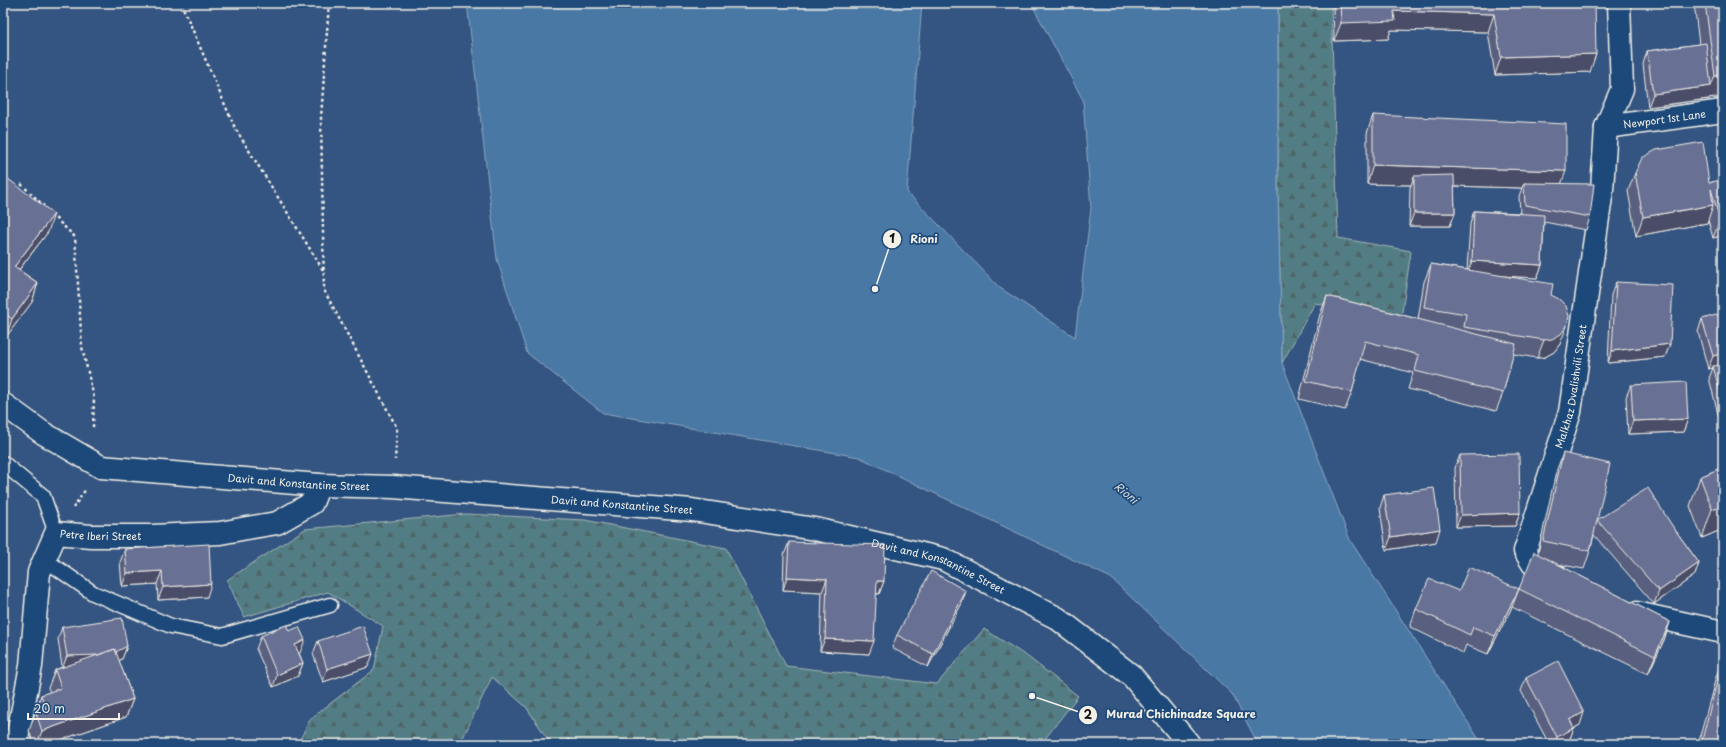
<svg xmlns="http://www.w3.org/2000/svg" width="1726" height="747" font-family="'Playpen Sans',sans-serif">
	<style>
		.forest { fill: url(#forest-firs); stroke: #a4b7b6 }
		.water { fill: #4978a5; stroke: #8da8c0 }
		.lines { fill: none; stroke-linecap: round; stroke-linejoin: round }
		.service-casing { stroke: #f4f1e8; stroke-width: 17 }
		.minor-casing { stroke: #f4f1e8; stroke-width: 25 }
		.secondary-casing { stroke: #f4f1e8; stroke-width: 25 }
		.path { stroke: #f4f1e8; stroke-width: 2.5; stroke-dasharray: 3 3; stroke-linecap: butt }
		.service { stroke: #1f4a7a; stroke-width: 14 }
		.minor { stroke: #1f4a7a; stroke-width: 22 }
		.secondary { stroke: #1f4a7a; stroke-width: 22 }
		.wall { fill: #595f7f; stroke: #f4f1e8 }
		.shaded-wall { fill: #484e68; stroke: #f4f1e8 }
		.building { fill: #676f94; stroke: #f4f1e8 }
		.labels { text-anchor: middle; stroke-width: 3.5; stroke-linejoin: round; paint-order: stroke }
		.street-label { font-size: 10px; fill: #f4f1e8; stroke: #1f4a7a }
		.water-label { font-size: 11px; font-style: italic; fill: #dadfde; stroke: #1f4a7a }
		.leader { fill: none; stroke: #f4f1e8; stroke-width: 1.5 }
		.callout-dot { fill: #f4f1e8; stroke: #1f4a7a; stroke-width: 1.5 }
		.mark-label { font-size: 12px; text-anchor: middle; font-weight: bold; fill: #111 }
		.callout-label { font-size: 11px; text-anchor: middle; font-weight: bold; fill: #f4f1e8; stroke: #1f4a7a; stroke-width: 3.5; stroke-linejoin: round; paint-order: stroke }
	</style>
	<defs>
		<pattern id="forest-firs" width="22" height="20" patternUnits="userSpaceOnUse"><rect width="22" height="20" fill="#537d84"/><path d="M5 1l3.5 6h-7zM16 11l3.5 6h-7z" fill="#4e6568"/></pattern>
	</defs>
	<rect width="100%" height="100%" fill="#345481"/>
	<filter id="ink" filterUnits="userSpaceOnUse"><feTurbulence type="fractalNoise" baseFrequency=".025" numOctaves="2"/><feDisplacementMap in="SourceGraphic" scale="8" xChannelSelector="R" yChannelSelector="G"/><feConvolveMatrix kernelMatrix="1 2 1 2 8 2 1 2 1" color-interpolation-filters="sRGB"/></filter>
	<g filter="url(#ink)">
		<path class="forest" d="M 1278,3 L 1331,3 L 1338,238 L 1411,251 L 1401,319 L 1315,303 L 1282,363 L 1278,191 Z
			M 466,514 L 585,520 L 726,548 L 786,666 L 937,684 L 984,629 L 1028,657 L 1078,696 L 1041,744 L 551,744 L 526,707 L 492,677 L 460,744 L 298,744 L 310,719 L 374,670 L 383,626 L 328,592 L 244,617 L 227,580 L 305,529 Z"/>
		<path class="water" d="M 467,3 L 922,3 L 907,192 L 1000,288 L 1075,337 L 1091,208 L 1083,100 L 1031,3 L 1278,3 L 1278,191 L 1282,363 L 1350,540 L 1482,744 L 1258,744 L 1232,694 L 1111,578 L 859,457 L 603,413 L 527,353 L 497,259 Z"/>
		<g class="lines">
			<defs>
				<path id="service" d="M 3,463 L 43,496 L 56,533
					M 44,559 L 93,593 L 171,626 L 222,636 L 330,605"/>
				<g id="minor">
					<path id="s1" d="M 1606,127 L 1723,111"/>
					<path id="s2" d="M 1556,575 L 1533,564 L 1525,551 L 1570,412 L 1602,190 L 1606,127 L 1622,89 L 1619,3"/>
					<path d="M 1636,613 L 1723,632"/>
					<path id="s3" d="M 16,744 L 31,666 L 39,572 L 56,533 L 91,536 L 152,536 L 220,533 L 247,528 L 277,523 L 312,503 L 319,485"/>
				</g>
				<g id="secondary">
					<path id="s4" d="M 3,404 L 43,433 L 101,467 L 319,485 L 393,487 L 692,510 L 815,529 L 943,559 L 1057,618 L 1132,676 L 1189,744"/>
				</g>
			</defs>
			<use href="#service" class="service-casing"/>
			<use href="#minor" class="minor-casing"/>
			<use href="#secondary" class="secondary-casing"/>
			<path class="path" d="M 181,3 L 235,128 L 323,270
				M 329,3 L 321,118 L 324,290 L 397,428 L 395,460
				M 21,184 L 44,206
				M 51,214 L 75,237 L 82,347 L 94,398 L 93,428
				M 73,508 L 86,489
				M 563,744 L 568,740 L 574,744"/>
			<use href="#service" class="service"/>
			<use href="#minor" class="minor"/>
			<use href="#secondary" class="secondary"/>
		</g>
		<path class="wall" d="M 1333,3 L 1595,3 L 1590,72 L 1495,75 L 1488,32 L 1391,30 L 1388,39 L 1334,41 Z
			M 1694,3 L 1723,3 L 1723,97 L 1648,107 L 1643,64 L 1647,51 L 1699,44 Z
			M 1373,115 L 1561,183 L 1590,217 L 1586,230 L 1544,222 L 1542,265 L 1537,278 L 1508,276 L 1551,295 L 1560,344 L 1554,352 L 1545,357 L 1537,358 L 1513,354 L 1503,393 L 1496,411 L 1408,389 L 1413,373 L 1360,359 L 1352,392 L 1345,410 L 1299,399 L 1320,314 L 1327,296 L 1418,319 L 1424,282 L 1431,264 L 1467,270 L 1470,224 L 1474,211 L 1520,213 L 1519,196 L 1522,188 L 1454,186 L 1455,213 L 1450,226 L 1409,226 L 1410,188 L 1411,185 L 1367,184 L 1367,133 Z
			M 1635,173 L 1709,183 L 1723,179 L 1723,235 L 1713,238 L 1708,220 L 1707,223 L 1636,236 L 1628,191 Z
			M 3,175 L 48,232 L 19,270 L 38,283 L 32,302 L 6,337 L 3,335 Z
			M 1616,282 L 1670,344 L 1665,357 L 1608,363 L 1611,295 Z
			M 1702,319 L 1721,365 L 1723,365 L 1723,434 L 1709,378 L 1713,368 L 1708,369 L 1698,332 Z
			M 1631,385 L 1688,419 L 1683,432 L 1628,434 L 1626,397 Z
			M 1563,453 L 1597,520 L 1673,527 L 1699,563 L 1695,575 L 1654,604 L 1594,535 L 1590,551 L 1584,569 L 1557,564 L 1670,622 L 1664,640 L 1648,674 L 1512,607 L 1488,654 L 1466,645 L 1463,653 L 1410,627 L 1416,609 L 1459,591 L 1519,589 L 1538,553 L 1556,472 Z
			M 1460,455 L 1520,513 L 1515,526 L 1456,527 L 1455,468 Z
			M 1723,467 L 1723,529 L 1702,538 L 1690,506 L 1700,477 Z
			M 1384,495 L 1436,542 L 1386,550 L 1380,508 Z
			M 789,542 L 884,581 L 879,594 L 876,594 L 869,654 L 820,651 L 822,592 L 783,590 L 784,555 Z
			M 125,549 L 207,597 L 158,600 L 157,584 L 122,586 L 120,562 Z
			M 962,603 L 928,667 L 892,648 L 897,635 Z
			M 62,627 L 127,646 L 122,659 L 119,661 L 133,699 L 126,717 L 49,744 L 34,744 L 29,731 L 41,695 L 50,692 L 48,688 L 55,670 L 62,667 L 58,639 Z
			M 289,631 L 300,653 L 299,653 L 303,663 L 298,676 L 273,687 L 256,649 L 261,636 Z
			M 318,641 L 368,667 L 323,682 L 313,654 Z
			M 1723,657 L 1723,744 L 1698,744 L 1716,677 Z
			M 1526,678 L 1580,725 L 1574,728 L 1569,741 L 1564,744 L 1549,744 L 1521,691 Z"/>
		<path class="shaded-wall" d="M 1394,11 L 1494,14 L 1488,32 L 1391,30 L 1388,39 L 1334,41 L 1341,23 Z
			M 1596,54 L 1590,72 L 1495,75 L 1501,57 Z
			M 1723,75 L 1723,97 L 1648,107 L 1653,94 L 1711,86 L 1715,76 Z
			M 1373,165 L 1566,171 L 1559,190 L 1524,183 L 1522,188 L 1414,185 L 1414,176 L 1411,185 L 1367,184 Z
			M 1713,205 L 1707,223 L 1636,236 L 1643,217 Z
			M 1414,213 L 1455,213 L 1450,226 L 1409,226 Z
			M 54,214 L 48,232 L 7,285 L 14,267 Z
			M 1723,219 L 1723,235 L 1713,238 L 1720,220 Z
			M 1472,261 L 1542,265 L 1537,278 L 1467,274 Z
			M 38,283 L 32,302 L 6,337 L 12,319 Z
			M 1567,326 L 1560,344 L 1554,352 L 1545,357 L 1537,358 L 1544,340 Z
			M 1670,344 L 1665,357 L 1608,363 L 1612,351 Z
			M 1723,353 L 1723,364 L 1714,367 L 1713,366 L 1713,368 L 1708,369 L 1713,356 Z
			M 1688,419 L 1683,432 L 1628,434 L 1633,421 Z
			M 5,504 L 3,511 L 3,505 Z
			M 1723,505 L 1723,529 L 1702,538 L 1712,509 Z
			M 1520,513 L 1515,526 L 1456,527 L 1461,515 Z
			M 1440,529 L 1436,542 L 1386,550 L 1391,537 Z
			M 1699,563 L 1695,575 L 1654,604 L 1659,591 Z
			M 162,571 L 157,584 L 122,586 L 127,573 Z
			M 787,577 L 827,579 L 822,592 L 783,590 Z
			M 877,581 L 884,581 L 879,594 L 872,593 Z
			M 211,584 L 207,597 L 158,600 L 163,587 Z
			M 1519,589 L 1512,607 L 1488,654 L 1495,636 Z
			M 966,591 L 962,603 L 928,667 L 933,654 Z
			M 1670,622 L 1664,640 L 1648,674 L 1655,656 Z
			M 825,639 L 874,641 L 869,654 L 820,651 Z
			M 305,640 L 300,653 L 290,657 L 295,645 Z
			M 127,646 L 122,659 L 108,667 L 62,669 L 67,656 Z
			M 373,654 L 368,667 L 323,682 L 327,669 Z
			M 303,663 L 298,676 L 273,687 L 277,675 Z
			M 133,699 L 126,717 L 49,744 L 37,744 L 42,731 Z
			M 1584,712 L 1580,725 L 1566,732 L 1574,728 L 1569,741 L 1564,744 L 1554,744 L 1557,737 L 1570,720 Z"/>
		<path class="building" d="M 1340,3 L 1595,3 L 1596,54 L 1501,57 L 1494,14 L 1394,11 L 1395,21 L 1341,23 Z
			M 1705,3 L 1723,3 L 1723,75 L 1715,76 Z
			M 1706,43 L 1711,86 L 1653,94 L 1647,51 Z
			M 1373,115 L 1566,124 L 1566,171 L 1373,165 Z
			M 1703,142 L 1709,183 L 1723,179 L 1723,219 L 1720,220 L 1711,189 L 1713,205 L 1643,217 L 1635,173 L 1642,158 L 1656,150 Z
			M 3,175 L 54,214 L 14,267 L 38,283 L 12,319 L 3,312 L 3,283 L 4,282 L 3,281 Z
			M 1454,175 L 1455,213 L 1414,213 L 1414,176 Z
			M 1524,183 L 1594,184 L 1590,217 L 1525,205 Z
			M 1474,211 L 1544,215 L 1542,265 L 1472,261 Z
			M 1431,264 L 1553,284 L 1551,295 L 1559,299 L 1566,306 L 1569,316 L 1567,326 L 1561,334 L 1552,339 L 1544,340 L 1464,327 L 1466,314 L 1424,307 Z
			M 1616,282 L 1673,285 L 1670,344 L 1612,351 Z
			M 1327,296 L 1516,344 L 1503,393 L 1415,371 L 1419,355 L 1365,341 L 1352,392 L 1306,381 Z
			M 1723,313 L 1723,353 L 1713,356 L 1702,319 Z
			M 1723,365 L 1723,403 L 1713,366 Z
			M 1686,382 L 1688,419 L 1633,421 L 1631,385 Z
			M 1563,453 L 1610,464 L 1590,551 L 1543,541 Z
			M 1519,454 L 1520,513 L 1461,515 L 1460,455 Z
			M 1723,467 L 1723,505 L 1712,509 L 1700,477 Z
			M 1434,488 L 1440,529 L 1391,537 L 1384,495 Z
			M 1648,488 L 1673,527 L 1699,563 L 1659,591 L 1597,520 Z
			M 3,500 L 5,504 L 3,505 Z
			M 789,542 L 885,545 L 884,581 L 877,581 L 874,641 L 825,639 L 827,579 L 787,577 Z
			M 209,544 L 211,584 L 163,587 L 162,571 L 127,573 L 125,549 Z
			M 1534,552 L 1670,622 L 1655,656 L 1519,589 Z
			M 1469,567 L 1519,589 L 1495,636 L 1473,627 L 1470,635 L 1416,609 L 1429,579 L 1459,591 Z
			M 931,571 L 966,591 L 933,654 L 897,635 Z
			M 122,618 L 127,646 L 116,652 L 115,649 L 98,655 L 67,656 L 62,627 Z
			M 286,625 L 289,631 L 299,627 L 305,640 L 295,645 L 303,663 L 277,675 L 261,636 Z
			M 363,626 L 373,654 L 327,669 L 318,641 Z
			M 115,649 L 133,699 L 42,731 L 36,713 L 46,709 L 41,695 L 61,688 L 55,670 Z
			M 1723,658 L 1723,744 L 1701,744 Z
			M 1558,661 L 1584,712 L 1570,720 L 1574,728 L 1557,737 L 1526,678 Z
			M 1088,740 L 1091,744 L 1083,744 Z"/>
	</g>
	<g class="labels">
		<g class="street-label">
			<text dy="4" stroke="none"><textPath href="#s1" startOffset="59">Newport 1st Lane</textPath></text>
			<text dy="4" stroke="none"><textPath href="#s2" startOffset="212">Malkhaz Dvalishvili Street</textPath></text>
			<text dy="4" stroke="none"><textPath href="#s4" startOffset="315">Davit and Konstantine Street</textPath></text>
			<text dy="4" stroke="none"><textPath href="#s4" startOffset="639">Davit and Konstantine Street</textPath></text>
			<text dy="4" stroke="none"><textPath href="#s3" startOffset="261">Petre Iberi Street</textPath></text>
			<text dy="4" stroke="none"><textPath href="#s4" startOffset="963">Davit and Konstantine Street</textPath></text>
		</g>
		<g class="water-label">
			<text transform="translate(1126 493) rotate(39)" y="4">Rioni</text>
		</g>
	</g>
	<path class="leader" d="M875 289L892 239M1032 696L1088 715"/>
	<g class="callout-dot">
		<circle cx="875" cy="289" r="4"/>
		<circle cx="1032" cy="696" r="4"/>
		<circle cx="892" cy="239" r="10"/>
		<circle cx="1088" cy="715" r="10"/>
	</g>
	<g class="mark-label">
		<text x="892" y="243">1</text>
		<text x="1088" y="719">2</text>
	</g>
	<g class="callout-label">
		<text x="924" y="243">Rioni</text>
		<text x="1181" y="718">Murad Chichinadze Square</text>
	</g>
	<rect width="1726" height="747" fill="none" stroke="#1f4a7a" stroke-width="16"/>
	<rect x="8" y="8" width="1710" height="731" fill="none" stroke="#f4f1e8" stroke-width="1.5" filter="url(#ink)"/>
	<path d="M28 713v6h91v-6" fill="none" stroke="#f4f1e8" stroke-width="2"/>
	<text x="34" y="713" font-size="12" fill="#f4f1e8" stroke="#1f4a7a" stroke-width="3" paint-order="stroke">20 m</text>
</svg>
